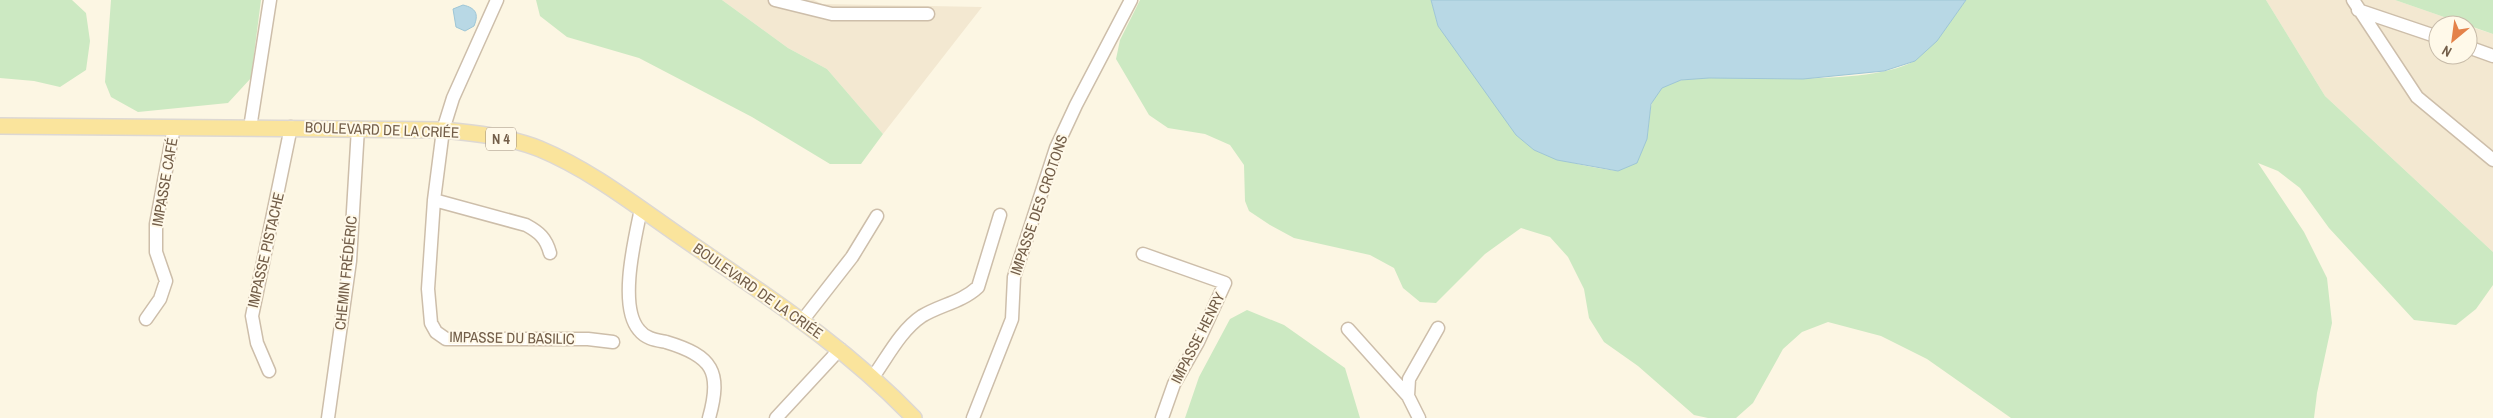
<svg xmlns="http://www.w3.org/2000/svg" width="2493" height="418" font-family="'Archivo Narrow',sans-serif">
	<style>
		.residential { fill: #f3e8d1 }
		.green { fill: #cce9c2 }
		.water { fill: #b8d8e5; stroke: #9ec6d6 }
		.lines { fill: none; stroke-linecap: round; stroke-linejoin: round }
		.minor-casing { stroke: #cdbeaa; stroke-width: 15 }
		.major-casing { stroke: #ddd8d3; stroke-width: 18 }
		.minor { stroke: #fff; stroke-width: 12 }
		.major { stroke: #fae49c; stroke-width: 15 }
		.labels { text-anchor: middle; stroke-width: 4; stroke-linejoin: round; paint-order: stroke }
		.shield { fill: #fff9e9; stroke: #9d8c79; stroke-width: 1 }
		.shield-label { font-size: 14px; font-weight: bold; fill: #735e49 }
		.street-label { font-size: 15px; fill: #735e49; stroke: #fff9e9 }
	</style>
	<rect width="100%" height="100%" fill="#fcf6e3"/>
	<path class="residential" d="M 722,0 L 814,0 L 822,4 L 982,7 L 883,134 L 827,69 L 788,48 Z
		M 2266,0 L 2395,0 L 2467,25 L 2438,25 L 2438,55 L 2468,55 L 2468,26 L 2493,34 L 2493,252 L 2325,96 Z"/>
	<path class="green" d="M 0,0 L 72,0 L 86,13 L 90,41 L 86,70 L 60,87 L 34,81 L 0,78 Z
		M 111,0 L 261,0 L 251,78 L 228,103 L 138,112 L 111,97 L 105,82 Z
		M 536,0 L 722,0 L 788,48 L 827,69 L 883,134 L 861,164 L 830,164 L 752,117 L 639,58 L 567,37 L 540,16 Z
		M 1140,0 L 1431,0 L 1438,26 L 1534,150 C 1562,162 1588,167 1618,171 C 1625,163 1645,145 1647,136 C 1651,121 1647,97 1663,87 C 1681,76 1709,78 1730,78 C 1774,78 1877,83 1914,61 C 1925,54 1958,12 1966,0 L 2266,0 L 2325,96 L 2493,252 L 2493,285 L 2476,309 L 2456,325 L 2414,320 L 2329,228 L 2300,188 L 2278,171 L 2258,163 L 2304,232 L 2327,278 L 2332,323 L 2317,393 L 2314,418 L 2011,418 L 1927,359 L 1881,336 L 1828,322 L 1802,332 L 1783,349 L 1753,403 L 1736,418 L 1708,418 L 1694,415 L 1638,366 L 1604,342 L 1589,318 L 1584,289 L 1568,257 L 1550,237 L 1521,228 L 1485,254 L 1436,303 L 1420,302 L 1403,288 L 1394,268 L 1370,255 L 1294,238 L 1270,225 L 1249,211 L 1245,201 L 1244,165 L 1230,145 L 1205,134 L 1168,128 L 1149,115 L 1116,59 L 1120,40 Z
		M 2395,0 L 2493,0 L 2493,34 Z
		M 1247,310 L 1284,325 L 1345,368 L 1360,418 L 1185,418 L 1199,377 L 1230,319 Z"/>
	<path class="water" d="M 1431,0 L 1966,0 L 1937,41 L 1915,61 L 1884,71 L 1803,79 L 1709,78 L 1681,80 L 1662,88 L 1651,104 L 1647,139 L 1637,163 L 1618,171 L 1557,160 L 1534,150 L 1516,135 L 1438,26 Z
		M 463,5 C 476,8 479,14 474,26 L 465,31 L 456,27 L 453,9 Z"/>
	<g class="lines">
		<defs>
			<path id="minor" d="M 497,0 L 453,98 L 443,130 L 434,200 L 428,289 L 431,323 L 436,332 L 446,339 L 588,339 L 613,342
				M 775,0 L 832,14 L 928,14
				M 2353,0 L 2417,97 L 2493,160
				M 2358,10 L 2438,37
				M 2468,47 L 2493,56
				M 250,128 L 270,0
				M 434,200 L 526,225 C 539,232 546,238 550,253
				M 641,209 C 635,238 618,306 639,330 C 646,339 656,340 666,342 C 713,356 722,372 709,418
				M 1143,254 L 1225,283 L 1198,342 L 1174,384 L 1162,418
				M 146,319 L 160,299 L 166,281 L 156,252 L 156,224 L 174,127
				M 802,321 L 852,257 L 877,216
				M 1348,329 L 1408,396
				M 269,371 L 257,343 L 252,316 L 291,127
				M 873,377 C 888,356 901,330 922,316 C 940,305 962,302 978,287 L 1000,215
				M 328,418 L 350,261 L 358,128
				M 776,418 L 840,349
				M 973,418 L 1012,319 L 1014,277 L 1056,148 L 1076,105 L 1131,0
				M 1419,418 L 1408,396 L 1409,379 L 1438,328"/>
			<path id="major" d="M 0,126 L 443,130 C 475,133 510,137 540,149 C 593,171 640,209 687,241 C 768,297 845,346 914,418"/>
		</defs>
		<use href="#minor" class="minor-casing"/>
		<use href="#major" class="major-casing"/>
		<use href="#minor" class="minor"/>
		<use href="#major" class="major"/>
	</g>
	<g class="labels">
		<rect class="shield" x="486" y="127.5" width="30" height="23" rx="4"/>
		<g class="shield-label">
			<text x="501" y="144">N 4</text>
		</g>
		<g class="street-label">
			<text transform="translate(382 130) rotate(2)" y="5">BOULEVARD DE LA CRIÉE</text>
			<text transform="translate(165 182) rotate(-80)" y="5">IMPASSE CAFÉ</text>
			<text transform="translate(1039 205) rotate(-71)" y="5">IMPASSE DES CROTONS</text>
			<text transform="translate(266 250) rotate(-77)" y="5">IMPASSE PISTACHE</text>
			<text transform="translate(346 273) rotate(-84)" y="5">CHEMIN FRÉDÉRIC</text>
			<text transform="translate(758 291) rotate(35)" y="5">BOULEVARD DE LA CRIÉE</text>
			<text transform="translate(512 338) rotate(1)" y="5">IMPASSE DU BASILIC</text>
			<text transform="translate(1198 338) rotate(-63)" y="5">IMPASSE HENRY</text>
		</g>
	</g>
	<g transform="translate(2453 40) rotate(209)"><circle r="24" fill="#fff9e9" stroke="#c7bba9"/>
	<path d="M0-4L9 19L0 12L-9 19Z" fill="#e48249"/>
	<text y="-8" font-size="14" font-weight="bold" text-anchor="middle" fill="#735e49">N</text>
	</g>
</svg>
